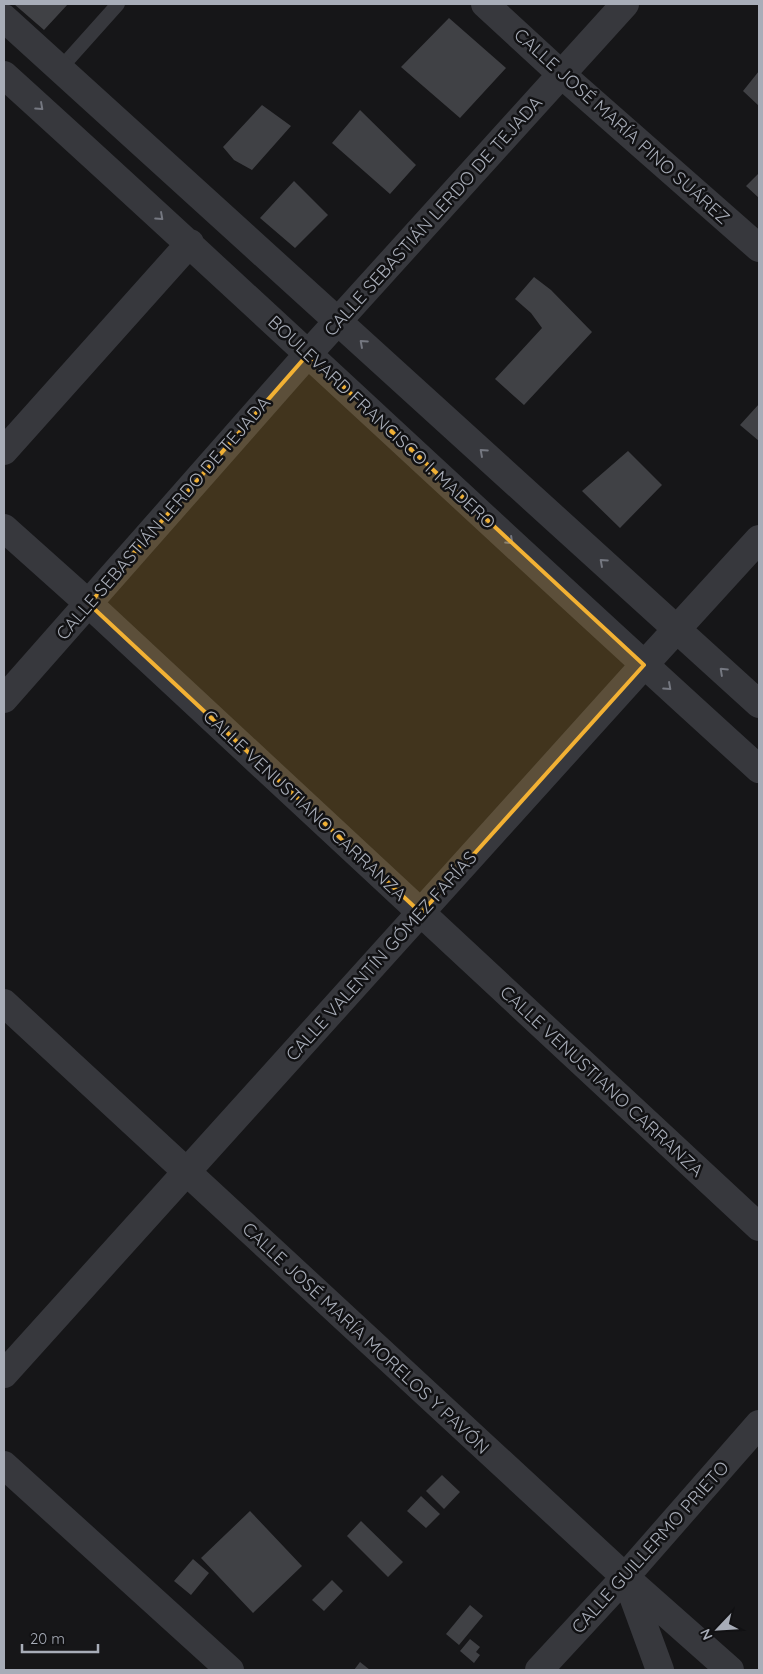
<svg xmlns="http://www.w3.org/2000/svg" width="763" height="1674" viewBox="0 0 763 1674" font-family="Quicksand,sans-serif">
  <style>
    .building { fill: #404145 }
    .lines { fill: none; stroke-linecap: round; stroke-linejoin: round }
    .lane { stroke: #37383d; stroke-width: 14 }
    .street { stroke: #37383d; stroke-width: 28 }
    .oneway { stroke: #757881 }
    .marked { fill: #f2b134; fill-opacity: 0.2; stroke: #f2b134; stroke-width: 4; stroke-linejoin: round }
    .labels { text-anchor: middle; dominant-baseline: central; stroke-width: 5; stroke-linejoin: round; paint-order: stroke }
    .street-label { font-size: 18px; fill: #a8adb8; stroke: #111113 }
  </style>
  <rect width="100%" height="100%" fill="#161618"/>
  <path class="building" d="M14,4H68L44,30Z
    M449,18L506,68L460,118L401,67Z
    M759,71V106L743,91Z
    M262,105L291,126L252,170L234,160L223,147Z
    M360,110L416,165L390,194L332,143Z
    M759,173V198L746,186Z
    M294,181L328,215L295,248L260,218Z
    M534,277L551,290L592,332L524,405L495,379L542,328L531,313L515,299Z
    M759,404V441L740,425Z
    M628,451L662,485L620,528L582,491Z
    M442,1475L460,1492L444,1509L426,1491Z
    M421,1496L440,1514L426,1528L407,1511Z
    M250,1511L302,1566L253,1613L201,1558Z
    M361,1521L403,1562L388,1577L347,1536Z
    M193,1559L209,1573L191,1595L174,1581Z
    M332,1580L343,1591L324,1611L312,1600Z
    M470,1605L483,1616L459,1645L446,1634Z
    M470,1639L480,1647L476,1652L480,1655L474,1663L460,1651Z
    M360,1662L370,1670H354Z"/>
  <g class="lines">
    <path class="lane" d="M59,70L118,4"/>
    <path class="street" d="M485,4L561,74L759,248
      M4,18L759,704
      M4,75C257,304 506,540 759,769
      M4,451L190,243
      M4,528L89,604L759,1227
      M4,699L308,354L625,4
      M4,1003L625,1577L730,1670
      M4,1374L644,665L759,539
      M4,1465L230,1670
      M627,1580L660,1670
      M539,1670L625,1577L759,1424"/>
  </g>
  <defs><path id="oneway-chevron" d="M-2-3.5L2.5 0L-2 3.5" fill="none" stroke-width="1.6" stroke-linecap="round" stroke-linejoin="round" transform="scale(1.25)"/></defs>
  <g class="oneway">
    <use href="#oneway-chevron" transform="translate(40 107) rotate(42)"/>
    <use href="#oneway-chevron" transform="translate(160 217) rotate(42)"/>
    <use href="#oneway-chevron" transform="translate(363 343) rotate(-138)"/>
    <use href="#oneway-chevron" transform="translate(483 452) rotate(-138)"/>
    <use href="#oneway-chevron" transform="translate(510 541) rotate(43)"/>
    <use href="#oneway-chevron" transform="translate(603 562) rotate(-138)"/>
    <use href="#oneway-chevron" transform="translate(723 671) rotate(-137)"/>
    <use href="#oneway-chevron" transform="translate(668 687) rotate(42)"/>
  </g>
  <path class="marked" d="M308,354L644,665L421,913L89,604Z"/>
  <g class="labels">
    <g class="street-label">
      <text transform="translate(622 126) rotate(42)">CALLE JOSÉ MARÍA PINO SUÁREZ</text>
      <text transform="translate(433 216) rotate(-48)">CALLE SEBASTIÁN LERDO DE TEJADA</text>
      <text transform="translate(382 422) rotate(43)">BOULEVARD FRANCISCO I. MADERO</text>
      <text transform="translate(163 518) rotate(-49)">CALLE SEBASTIÁN LERDO DE TEJADA</text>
      <text transform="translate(305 805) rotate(43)">CALLE VENUSTIANO CARRANZA</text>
      <text transform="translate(381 956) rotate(-48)">CALLE VALENTÍN GÓMEZ FARÍAS</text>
      <text transform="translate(602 1081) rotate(43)">CALLE VENUSTIANO CARRANZA</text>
      <text transform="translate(366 1338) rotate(43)">CALLE JOSÉ MARÍA MORELOS Y PAVÓN</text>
      <text transform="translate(650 1547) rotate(-48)">CALLE GUILLERMO PRIETO</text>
    </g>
  </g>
  <rect width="763" height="1674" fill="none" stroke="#a8adb8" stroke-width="10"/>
  <g transform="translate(718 1629) rotate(245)" stroke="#111113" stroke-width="4" paint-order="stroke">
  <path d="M0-4L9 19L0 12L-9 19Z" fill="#a8adb8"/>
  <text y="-8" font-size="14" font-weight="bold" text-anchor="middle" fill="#a8adb8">N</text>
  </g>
  <path d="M22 1644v8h76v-8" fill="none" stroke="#a8adb8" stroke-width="2.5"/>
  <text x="30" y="1644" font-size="15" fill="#a8adb8" stroke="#111113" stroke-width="4" paint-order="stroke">20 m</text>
</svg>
